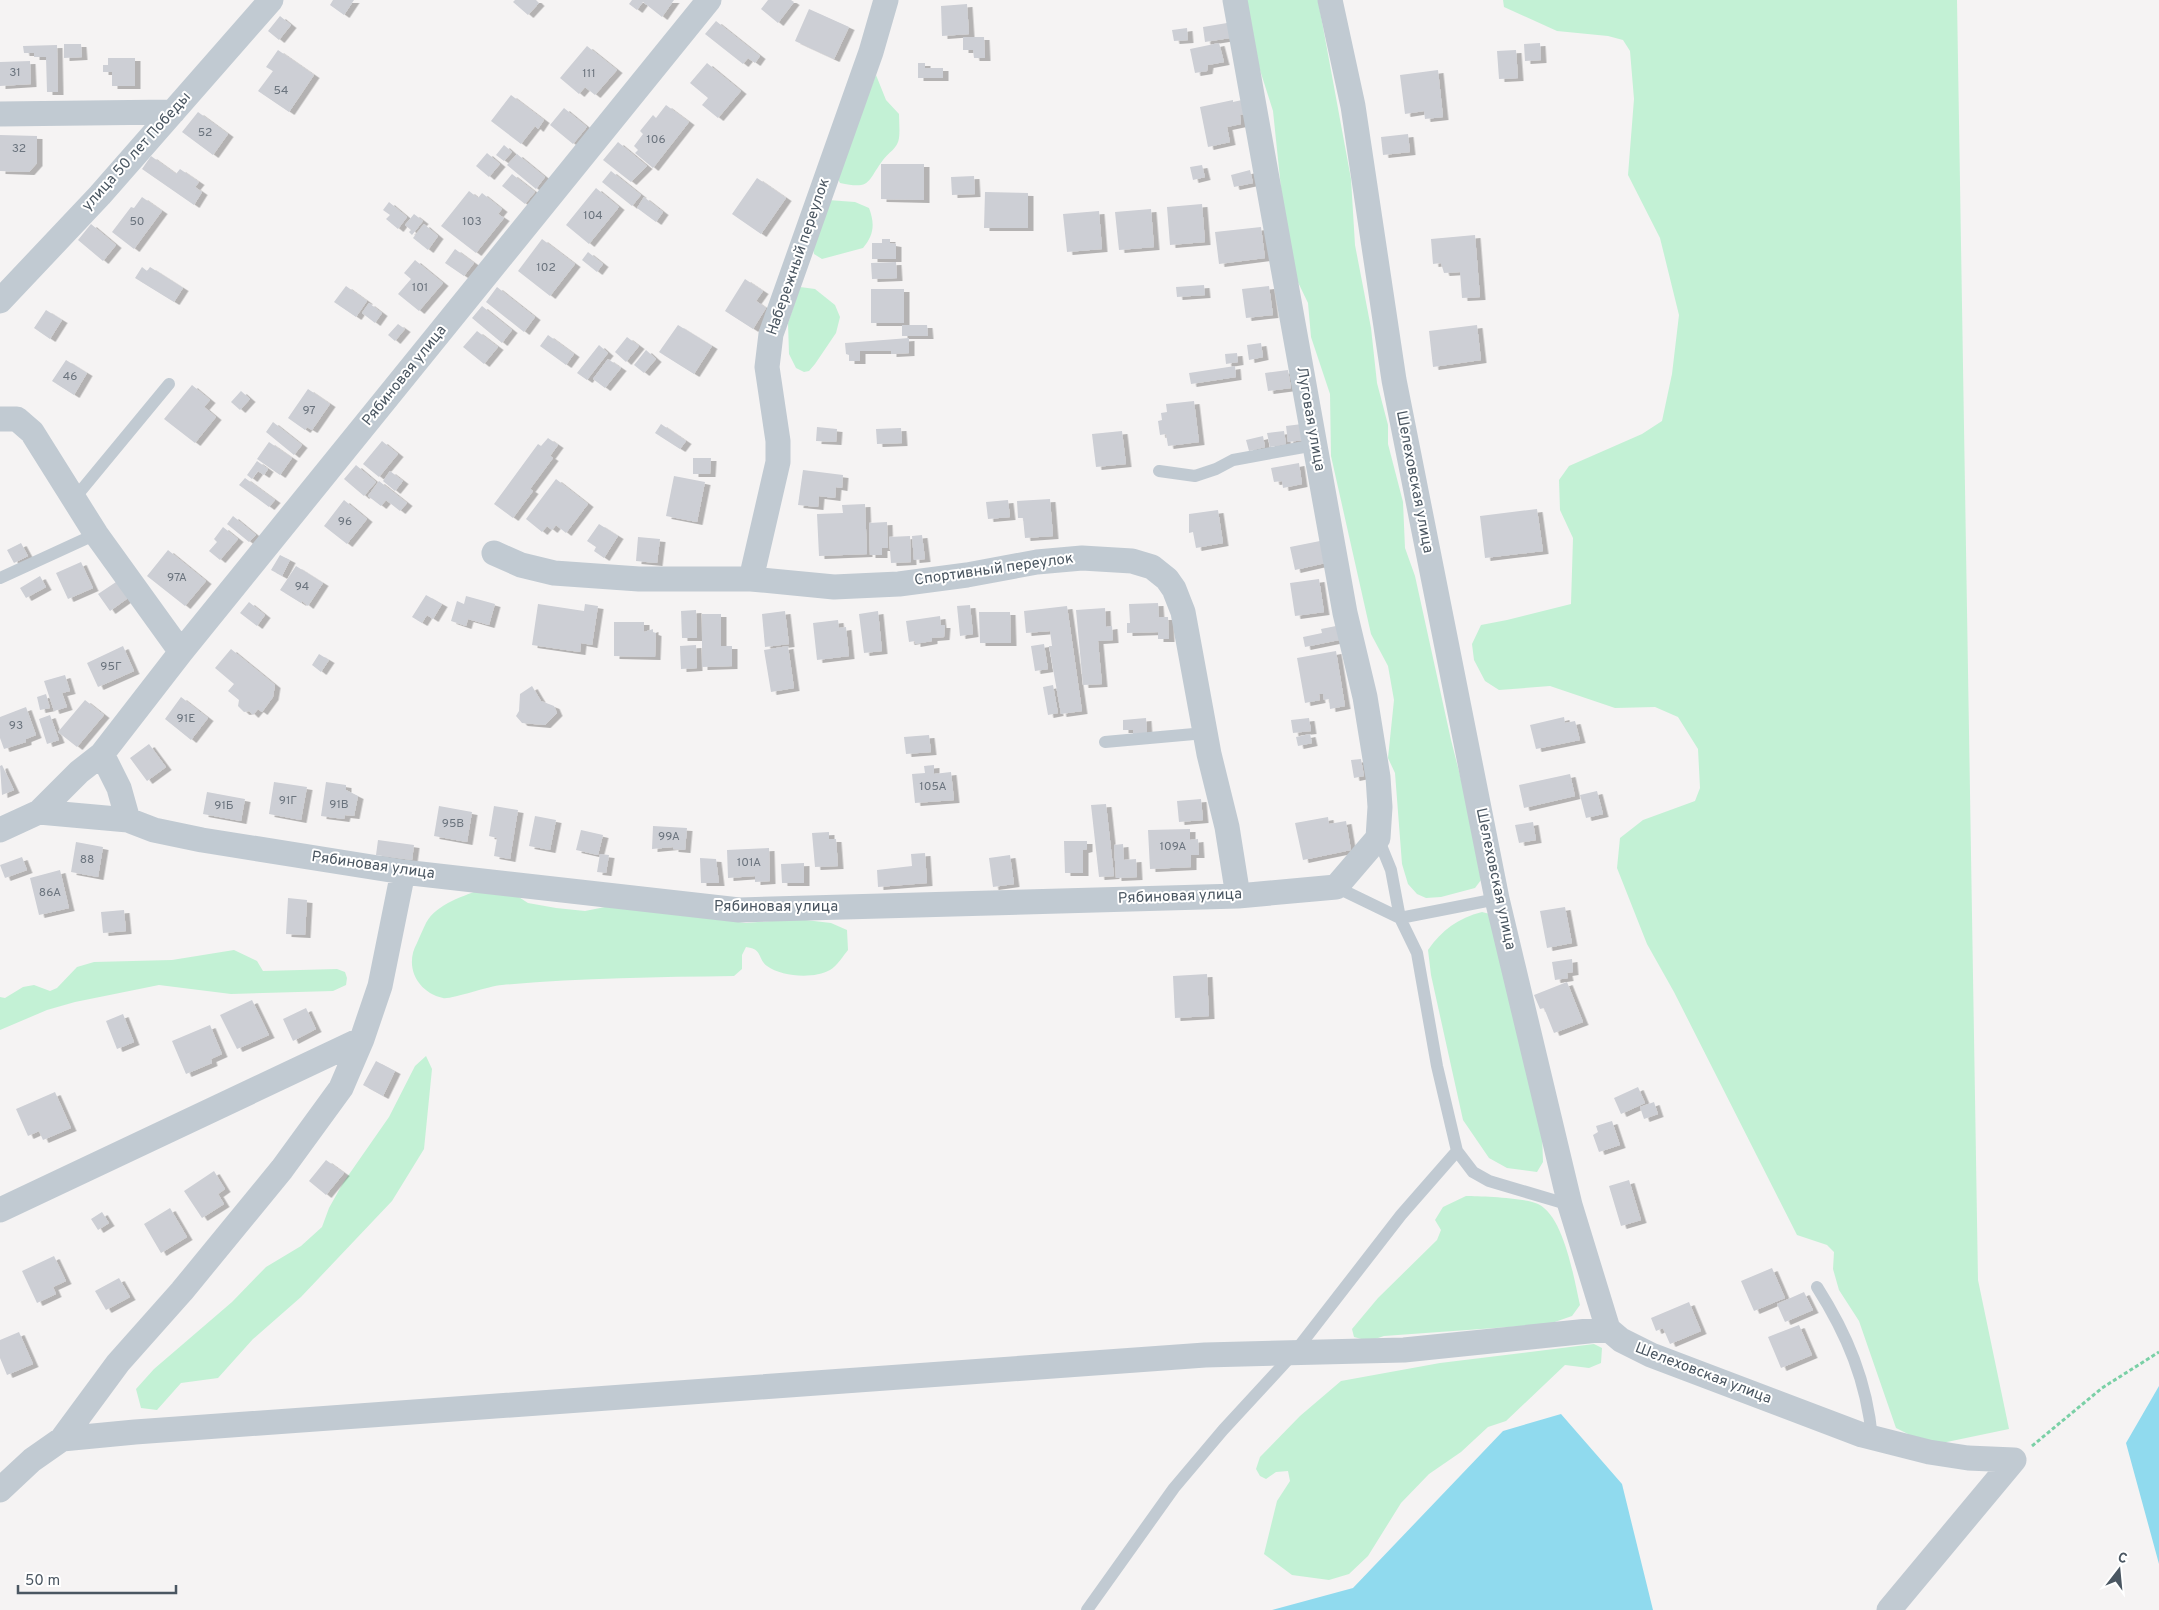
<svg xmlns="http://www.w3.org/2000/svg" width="2159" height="1610" viewBox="0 0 2159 1610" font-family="Overpass,sans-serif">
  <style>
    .green { fill: #c3f1d5 }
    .water { fill: #90daee }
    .building { fill: #cdcfd5; filter: url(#shadow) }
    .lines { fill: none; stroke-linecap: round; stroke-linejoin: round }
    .path { stroke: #7ad0a6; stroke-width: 3; stroke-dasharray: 4 2.5; stroke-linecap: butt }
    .service { stroke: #c1cad2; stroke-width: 12 }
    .minor { stroke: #c1cad2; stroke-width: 25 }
    .labels { text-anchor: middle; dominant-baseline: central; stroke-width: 4; stroke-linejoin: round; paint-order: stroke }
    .number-label { font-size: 12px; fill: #6b747e }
    .street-label { font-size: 15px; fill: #4a5661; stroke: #fff }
  </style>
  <defs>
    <filter id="shadow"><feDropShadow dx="5.5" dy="3" stdDeviation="0" flood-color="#0004"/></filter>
  </defs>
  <rect width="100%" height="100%" fill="#f5f3f3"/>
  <path class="green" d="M1247,0H1318L1351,179L1355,245L1371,328L1377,383L1388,425V444L1403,502L1405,548L1415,576L1451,740L1465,795L1481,880L1475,888L1441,897L1426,898L1417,894L1408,884L1402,864L1395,773L1388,758L1394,700L1388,666L1371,634L1331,456L1330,394L1311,337L1308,303L1295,276L1284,217L1273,111L1259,67Z
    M1503,0H1957L1978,1280L2009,1429L1942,1443L1912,1436L1896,1428L1859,1321L1839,1290L1833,1269L1834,1252L1827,1245L1797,1235L1674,992L1647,944L1617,868L1620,838L1643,820L1695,801L1700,788L1698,749L1678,717L1655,707L1615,708L1550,686L1499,690L1485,681L1474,660L1472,644L1481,625L1507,620L1571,604L1573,538L1560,510L1559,480L1569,466L1642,434L1662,421L1672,374L1679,315L1660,238L1628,175L1634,99L1630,51L1623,40L1608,36L1557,31L1504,7Z
    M876,75L886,100L899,114C899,122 900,131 899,138C898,148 888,153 883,160C867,181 872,190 840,183L835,173Z
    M828,200L855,202L869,208C875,224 874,235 863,248L822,259L814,254L812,244Z
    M800,287L815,289L835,305L840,317L836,333L815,364L809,371L804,372L796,368L789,354L788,323Z
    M484,888L511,892L528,903L556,908L585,911L615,905L746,923L797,919L831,923L847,930L848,950C843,956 837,966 830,970C814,979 782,977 767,966C757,958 763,949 746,947L742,955V969L734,976C656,977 578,978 502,985C488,986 450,1000 443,998C417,992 404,966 417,943C420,936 423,929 426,923C437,903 465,896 484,888Z
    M1482,912L1490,914L1542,1134L1543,1162L1537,1172L1507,1168L1489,1158L1463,1120L1431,975L1428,950C1442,930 1458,918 1482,912Z
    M234,950L257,961L263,971L337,969L345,972L347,978L346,985L333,991L231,994L159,985L75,1002L47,1010L0,1030V997L5,998L23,987L34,985L50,991L57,988L77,967L94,962L172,960Z
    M426,1056L432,1069L424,1149L392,1201L301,1297L253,1339L218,1378L181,1383L157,1410L141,1408L136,1389L154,1369L232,1302L266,1267L301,1246L322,1227L329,1208L343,1183L389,1117L415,1066Z
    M1466,1196C1481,1196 1526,1198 1538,1204C1564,1216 1574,1279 1580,1305L1572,1316L1549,1324L1384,1336L1369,1341L1354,1337L1352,1329L1378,1298L1437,1240L1441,1230L1435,1220L1443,1207Z
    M1594,1344L1602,1348L1601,1363L1589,1368L1565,1365L1506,1421L1488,1427L1461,1452L1429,1474L1401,1503L1368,1556L1349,1574L1329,1580L1292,1575L1264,1554L1277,1501L1290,1481L1288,1471L1276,1472L1266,1479L1260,1476L1256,1469L1260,1457L1300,1416L1341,1381L1440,1363Z"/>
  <path class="water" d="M2159,1386V1564L2126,1443Z
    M1561,1414L1622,1484L1653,1610H1272L1353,1588L1503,1431Z"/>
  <path class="building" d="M333,0H354L344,15L330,5Z
    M515,0H536L539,3L528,15L513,2Z
    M632,0H674L662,17L643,2L637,10L629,4Z
    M768,0H791L794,2L778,23L761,9Z
    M967,4L969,34L942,36L941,6Z
    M809,9L849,27L834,59L795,41Z
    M280,16L291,25L279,40L268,31Z
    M716,21L760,56L755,63L748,58L743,64L705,34Z
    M1227,23L1230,38L1205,42L1203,27Z
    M1187,28L1188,40L1174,41L1172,30Z
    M963,37H984L985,58H974L973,50H963Z
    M1219,43L1224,62L1208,65L1207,71L1195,73L1190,49Z
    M1540,43L1541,60L1525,61L1524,44Z
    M64,44H81L82,57L64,58Z
    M57,45L58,92H47L46,57H34V53H24L23,46Z
    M587,46L617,70L595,95L585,87L579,94L560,78Z
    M278,50L314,75L289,112L258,91L273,71L266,67Z
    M1516,50L1518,78L1499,79L1497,51Z
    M108,58H135V86H112V72H103V65H108Z
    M30,61L31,84L0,86V62Z
    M707,63L741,91L718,118L702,105L708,98L690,83Z
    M918,63H925V68H943V78H918Z
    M1438,70L1443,117L1425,119L1424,111L1405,114L1400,75Z
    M511,95L544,120L538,129L535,126L521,144L491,121Z
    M1233,100V102L1242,100L1244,114L1240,115L1241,124L1227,127L1230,142L1208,147L1200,107Z
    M666,105L689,122L653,168L635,153L638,150L634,146L643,134L640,131L653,115L656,118Z
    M564,108L587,127L573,144L550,125Z
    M198,112L228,134L213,155L182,132Z
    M1408,134L1410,152L1383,155L1381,137Z
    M0,135L37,136V163L29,172L0,171Z
    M618,142L647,166L631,182L603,160Z
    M504,145L512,152L504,161L496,155Z
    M487,153L500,164L489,177L476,166Z
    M517,154L545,177L536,189L507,165Z
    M151,156L176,174L180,169L199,182L195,187L202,192L194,205L142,169Z
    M881,164H924V200L881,199Z
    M1202,165L1205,177L1193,180L1190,167Z
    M1250,170L1253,183L1234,187L1231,175Z
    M611,171L641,195L632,206L602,182Z
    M512,174L535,192L525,204L502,186Z
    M974,176L975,194L952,195L951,177Z
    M757,178L786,198L761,234L732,214Z
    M596,188L619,207L589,244L566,225Z
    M469,191L478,198L482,193L502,209L498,214L504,218L476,253L441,226Z
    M985,192L1028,193V228H984Z
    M142,197L162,211L134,249L112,232L131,207L134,208Z
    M644,197L663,212L656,222L637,208Z
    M389,202L407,217L398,229L386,219L390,215L383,210Z
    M1202,204L1205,242L1170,245L1167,207Z
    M1151,209L1154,247L1119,250L1115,212Z
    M1099,211L1102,249L1067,252L1063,214Z
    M414,214L423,221L412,235L409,232L411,230L405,225Z
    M91,224L116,245L103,261L78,240Z
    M424,224L438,236L428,250L413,238Z
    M1261,227L1265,258L1219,264L1215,232Z
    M1475,235L1480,297L1462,298L1460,272L1444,273L1441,263L1433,264L1431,239Z
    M542,239L575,264L550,296L518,271Z
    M882,239H890V243L896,244V259H872V243H882Z
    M455,249L474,263L464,276L445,263Z
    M588,252L603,264L597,272L582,260Z
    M415,260L443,283L419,311L398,294L411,279L404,273Z
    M896,262L897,278L872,279L871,263Z
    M142,267L147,271L150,267L183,288L174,302L135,278Z
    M745,279L763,291L756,301L766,308L753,329L725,311Z
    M1204,285L1205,295L1177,297L1176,287Z
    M346,286L367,301L356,317L334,302Z
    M1269,286L1273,315L1246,318L1242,289Z
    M497,287L535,317L524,332L486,302Z
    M871,289H904V323H871Z
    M369,303L382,313L375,323L362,313Z
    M482,306L512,330L502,343L472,318Z
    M46,310L62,320L50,339L34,328Z
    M398,324L405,329L395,341L388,335Z
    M678,325L712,346L694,374L659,352Z
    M902,325H927L928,336H902Z
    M1477,325L1481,360L1433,367L1429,331Z
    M477,331L498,347L484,364L463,347Z
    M548,335L574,354L566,365L540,346Z
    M627,337L639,346L626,362L615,352Z
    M909,338V353L891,354V351H860V361H849V355L846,354L845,343Z
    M1261,343L1263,357L1249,360L1247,345Z
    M599,345L608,353L587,380L577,373Z
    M646,350L656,359L644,373L634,365Z
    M1237,353L1238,362L1226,364L1225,354Z
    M608,359L621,368L605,388L593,379Z
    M66,360L87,373L74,395L52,381Z
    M1235,366L1236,377L1191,384L1189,373Z
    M1288,370L1291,388L1268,391L1265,373Z
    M192,385L210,400L204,407L216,417L195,443L164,419Z
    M308,389L330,404L312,430L307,427L305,430L288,418Z
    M241,391L250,399L240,410L231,402Z
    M1194,401L1199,442L1168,446L1166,434L1160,435L1158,421L1162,420L1161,413L1167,412L1166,404Z
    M273,422L302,445L294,455L266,432Z
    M661,424L686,441L680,449L655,433Z
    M1302,424L1304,440L1288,442L1286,426Z
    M817,427L837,429L836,442L816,441Z
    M901,428L902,443L877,444L876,429Z
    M1122,431L1126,464L1096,467L1092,434Z
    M1284,431L1286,444L1270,447L1267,433Z
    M1263,436L1265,447L1249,451L1246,440Z
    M548,438L558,445L550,456L553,458L530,489L533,491L513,518L494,504L538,444L541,446Z
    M382,441L398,454L379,477L363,464Z
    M269,442L292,458L280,475L257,459Z
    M693,458H711L710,474H693Z
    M257,461L268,469L264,475L258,471L252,479L247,475Z
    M1299,463L1302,484L1283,488L1282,481L1274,482L1271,468Z
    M356,465L376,482L364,496L344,479Z
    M803,470L843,475L842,488L836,487L835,498L819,496L818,507L798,505Z
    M390,471L403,481L395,491L383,481Z
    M674,476L705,482L697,522L666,516Z
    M245,478L275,500L269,507L239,485Z
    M556,479L588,504L566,533L556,525L552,530L547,526L542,532L526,519Z
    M379,481L407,503L400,511L386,500L381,506L368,496Z
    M1050,499L1053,536L1025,538L1023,518H1018L1017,501Z
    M344,500L367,519L347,544L324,526Z
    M1008,500L1010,517L988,519L986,502Z
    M865,504L867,554L819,556L817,514L843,513L842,505Z
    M1537,509L1543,551L1485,558L1480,516Z
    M1218,510L1223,543L1196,548L1193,532L1189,533V514Z
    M233,516L256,535L249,542L227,524Z
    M887,522L888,548H882V555H870L869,523Z
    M599,524L618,536L604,558L594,551L596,547L587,541Z
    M223,527L238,539L220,560L209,551L217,542L214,539Z
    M922,535L925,559L914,560L912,536Z
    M910,536L911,562L891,563L889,537Z
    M638,537L660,539L657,563L636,561Z
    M1325,540L1330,562L1295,570L1290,547Z
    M21,543L28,556L14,563L7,550Z
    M168,550L206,581L185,606L147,576Z
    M280,555L290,560L282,576L271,570Z
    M81,562L93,588L68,599L56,573Z
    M296,566L323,583L308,606L302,601L301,603L280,590Z
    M40,576L46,587L26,598L20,588Z
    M1319,579L1324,612L1295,616L1290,583Z
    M116,582L128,598L110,611L98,594Z
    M426,595L442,604L433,619L427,615L422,623L412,617Z
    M466,596L495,604L489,625L468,619L466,626L451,621L457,601L464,604Z
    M249,602L265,615L257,626L240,613Z
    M1158,603L1159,617H1168L1169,639H1158V632L1127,633V623H1130L1129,604Z
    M538,604L584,611L585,604L598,606L592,645L581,643L580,652L532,645Z
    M970,605L973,634L960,636L957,606Z
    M1067,606L1082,711L1061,714L1049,646H1052L1050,631L1026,633L1024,611Z
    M1105,608L1106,627L1112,626L1113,640L1098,641L1102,684L1083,685L1076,610Z
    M696,610L697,638H682L681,611Z
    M785,611L789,644L765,647L762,614Z
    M878,611L882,651L864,653L859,614Z
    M979,612H1010L1011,643H980Z
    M702,614H721V646H732V666L702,667Z
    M940,616L941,625H945L944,637L932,638V641L915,644V641L909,642L906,621Z
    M838,620L839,628L846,627L849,656L817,660L813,623Z
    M614,622H644V632L653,629V632L656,633L655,657L614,656Z
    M1341,625L1344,639L1305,647L1303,637L1322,633L1321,629Z
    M1044,644L1048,669L1035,671L1031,646Z
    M696,645L697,668L681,669L680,646Z
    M123,646L134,671L98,687L87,663Z
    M788,646L794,688L771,692L764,650Z
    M231,649L275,685L273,697L262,712L258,709L253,715L249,711L244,712L238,706L239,700L228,691L234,684L215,668Z
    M1336,651L1345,706L1330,709L1329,699L1324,700L1323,694H1319L1320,700L1305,703L1297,658Z
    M319,654L329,660L321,672L312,665Z
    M65,675L70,691L62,693L67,707L54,711L44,681Z
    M1053,685L1058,713L1048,715L1043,687Z
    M532,686L541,701L554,706L557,713L545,725L522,723L516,716L519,711L520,694Z
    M46,694L50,708L40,710L37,697Z
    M181,697L208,718L191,740L165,719Z
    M85,700L104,715L77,747L58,732Z
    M26,707L36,735L26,739V742L4,749L0,738V717Z
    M50,715L59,740L47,744L39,719Z
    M1564,717L1565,723L1575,721L1580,740L1536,749L1530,725Z
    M1146,718L1147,733L1133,734V730H1123V720Z
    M1309,718L1311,731L1293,733L1291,720Z
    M1310,734L1312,743L1298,746L1296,737Z
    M929,735L931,752L906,754L904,737Z
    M149,744L166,767L147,781L130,758Z
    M1361,759L1364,776L1354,778L1351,760Z
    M2,765L14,790L2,795L0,766Z
    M934,765V774L951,772L954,800L915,803L912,774L925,773L924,766Z
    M1570,774L1575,796L1524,808L1519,785Z
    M274,782L307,787L301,820L269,814Z
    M326,782L346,785V790L358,796L354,816L345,815L344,819L321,816Z
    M1597,791L1603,814L1586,818L1580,795Z
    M207,792L245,799L241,821L203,814Z
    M1201,799L1203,820L1179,822L1177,801Z
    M1106,804L1114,876L1099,877L1091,805Z
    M439,806L472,812L467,842L434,836Z
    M494,806L518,810L510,859L494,856L497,838L489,836Z
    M535,816L556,820L550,850L529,846Z
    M1328,817L1329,824L1346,821L1351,850L1303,860L1295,823Z
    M1533,822L1536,840L1519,843L1515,825Z
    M653,826L687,828L685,850L673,849V847L652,849Z
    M1190,829V840L1198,839L1199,855H1191V867L1150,869L1148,830Z
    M581,830L603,835L598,855L576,850Z
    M829,832V839H836L838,866L815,867L812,833Z
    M378,840L414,845L412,860L376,855Z
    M1064,841H1087V849L1083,850V873H1065Z
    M76,842L103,847L98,877L71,872Z
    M1123,844L1124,860L1136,859L1137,877L1116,878L1114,845Z
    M769,848L770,881L755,882V876L728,878L727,850Z
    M925,853L927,883L878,887L877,870L912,866L911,854Z
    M600,854L609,855L606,873L597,872Z
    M1010,855L1014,884L993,887L989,858Z
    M22,857L27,870L5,878L0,865Z
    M700,858L716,859L719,883H701Z
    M804,863V883H782L781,864Z
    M60,870L69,908L39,915L30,878Z
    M288,898L307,900L305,935L286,934Z
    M1565,907L1572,943L1547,948L1540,911Z
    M124,910L126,931L103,933L101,912Z
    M1572,959L1573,972L1567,973L1568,978L1555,980L1552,962Z
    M1207,974L1209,1016L1175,1018L1173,976Z
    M1567,982L1583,1022L1554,1033L1544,1008L1540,1009L1534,995Z
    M252,1000L269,1035L237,1049L220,1015Z
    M306,1008L316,1029L293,1041L283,1019Z
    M123,1014L134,1042L117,1049L106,1021Z
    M210,1025L222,1054L211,1059L212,1063L186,1074L172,1041Z
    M376,1061L395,1071L383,1096L363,1085Z
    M1638,1087L1645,1103L1621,1114L1614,1098Z
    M55,1092L71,1128L43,1140L39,1131L28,1136L16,1109Z
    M1654,1102L1658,1114L1644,1119L1640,1107Z
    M1612,1121L1620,1145L1599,1152L1593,1135L1598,1132L1596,1126Z
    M326,1160L344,1173L326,1195L309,1181Z
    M214,1171L225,1189L218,1194L224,1204L202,1218L184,1191Z
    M1629,1180L1641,1220L1621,1226L1609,1186Z
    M170,1208L187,1237L161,1253L144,1224Z
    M102,1212L109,1223L98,1230L91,1219Z
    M54,1256L66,1281L53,1287L56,1294L37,1303L22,1271Z
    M1772,1268L1785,1298L1754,1311L1741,1281Z
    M119,1278L130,1297L106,1310L95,1291Z
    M1804,1292L1813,1310L1785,1322L1777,1304Z
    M1689,1302L1701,1331L1670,1344L1663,1328L1656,1331L1651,1318Z
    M1799,1325L1812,1355L1781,1368L1768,1337Z
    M19,1332L33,1364L7,1375L0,1358V1340Z"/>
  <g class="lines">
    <path class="path" d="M2032,1446L2102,1388L2159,1352"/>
    <path class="service" d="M1159,471L1195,476L1216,469L1233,460L1315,445
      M74,499L169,384
      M0,578L96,534
      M1105,742L1205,733
      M1378,838L1391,870L1400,918L1417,953L1437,1066L1457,1151L1473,1172L1489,1181L1570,1205
      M1336,887L1400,918L1497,899
      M1817,1287C1847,1334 1867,1382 1872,1438
      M1087,1610L1174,1488L1223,1430L1294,1353L1401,1215L1457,1151"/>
    <path class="minor" d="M1330,0L1353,106L1394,380L1497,899L1570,1205L1608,1329L1621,1340L1651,1355L1862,1435L1929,1452L1968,1458L2014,1460
      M0,114L173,112
      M0,301L100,195L271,0
      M0,419H17L32,432L96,534L181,652
      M494,553L521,565L554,573L639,579H751L834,587L899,584L967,575L1037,562L1082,558L1132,561L1152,567L1167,579L1174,589L1183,612L1209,754L1227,827L1238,896
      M751,579L778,462V441L767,367L771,334L871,52L886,0
      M102,754L119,788L128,820L39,812L79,772L102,754L181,652L709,0
      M128,820L154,830L202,840L403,872L739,910L1238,896L1336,887L1378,838L1380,807L1378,777L1365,697L1345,613L1235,0
      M0,830L39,812
      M0,1210L362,1039
      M62,1439L118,1363L182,1291L282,1169L341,1088L362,1039L380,986L403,872
      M0,1490L32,1460L62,1439L135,1432L1205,1355L1404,1350L1608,1329
      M1889,1610L2014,1460"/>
  </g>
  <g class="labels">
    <g class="number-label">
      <text x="15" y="73">31</text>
      <text x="589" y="74">111</text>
      <text x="281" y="91">54</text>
      <text x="205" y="133">52</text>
      <text x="656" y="140">106</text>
      <text x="19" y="149">32</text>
      <text x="593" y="216">104</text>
      <text x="137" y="222">50</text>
      <text x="472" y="222">103</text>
      <text x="546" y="268">102</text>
      <text x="420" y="288">101</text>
      <text x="70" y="377">46</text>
      <text x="309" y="411">97</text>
      <text x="345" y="522">96</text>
      <text x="177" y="578">97А</text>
      <text x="302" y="587">94</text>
      <text x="111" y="667">95Г</text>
      <text x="186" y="719">91Е</text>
      <text x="16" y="726">93</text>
      <text x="933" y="787">105А</text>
      <text x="288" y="801">91Г</text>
      <text x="339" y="805">91В</text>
      <text x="224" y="806">91Б</text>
      <text x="453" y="824">95В</text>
      <text x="669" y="837">99А</text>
      <text x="1173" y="847">109А</text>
      <text x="87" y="860">88</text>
      <text x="749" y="863">101А</text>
      <text x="50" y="893">86А</text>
    </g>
    <g class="street-label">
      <text transform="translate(137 152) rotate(-48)">улица 50 лет Победы</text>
      <text transform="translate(799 257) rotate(-71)">Набережный переулок</text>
      <text transform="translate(405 376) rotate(-51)">Рябиновая улица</text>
      <text transform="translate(1310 419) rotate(80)">Луговая улица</text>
      <text transform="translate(1414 482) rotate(79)">Шелеховская улица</text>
      <text transform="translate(994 570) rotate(-8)">Спортивный переулок</text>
      <text transform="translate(373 866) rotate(8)">Рябиновая улица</text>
      <text transform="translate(1495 879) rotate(78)">Шелеховская улица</text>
      <text transform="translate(1180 897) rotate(-2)">Рябиновая улица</text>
      <text x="776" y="907">Рябиновая улица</text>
      <text transform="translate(1703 1374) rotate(21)">Шелеховская улица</text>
    </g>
  </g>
  <g transform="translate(2119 1570) rotate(16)" stroke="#ffffff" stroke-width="4" paint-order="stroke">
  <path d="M0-4L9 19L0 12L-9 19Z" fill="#4a5661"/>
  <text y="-8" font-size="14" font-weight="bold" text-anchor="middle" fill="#4a5661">С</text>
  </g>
  <path d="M18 1585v8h158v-8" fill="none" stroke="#4a5661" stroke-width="2.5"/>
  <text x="25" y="1585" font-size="15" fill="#4a5661" stroke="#ffffff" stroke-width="4" paint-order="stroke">50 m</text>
</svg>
